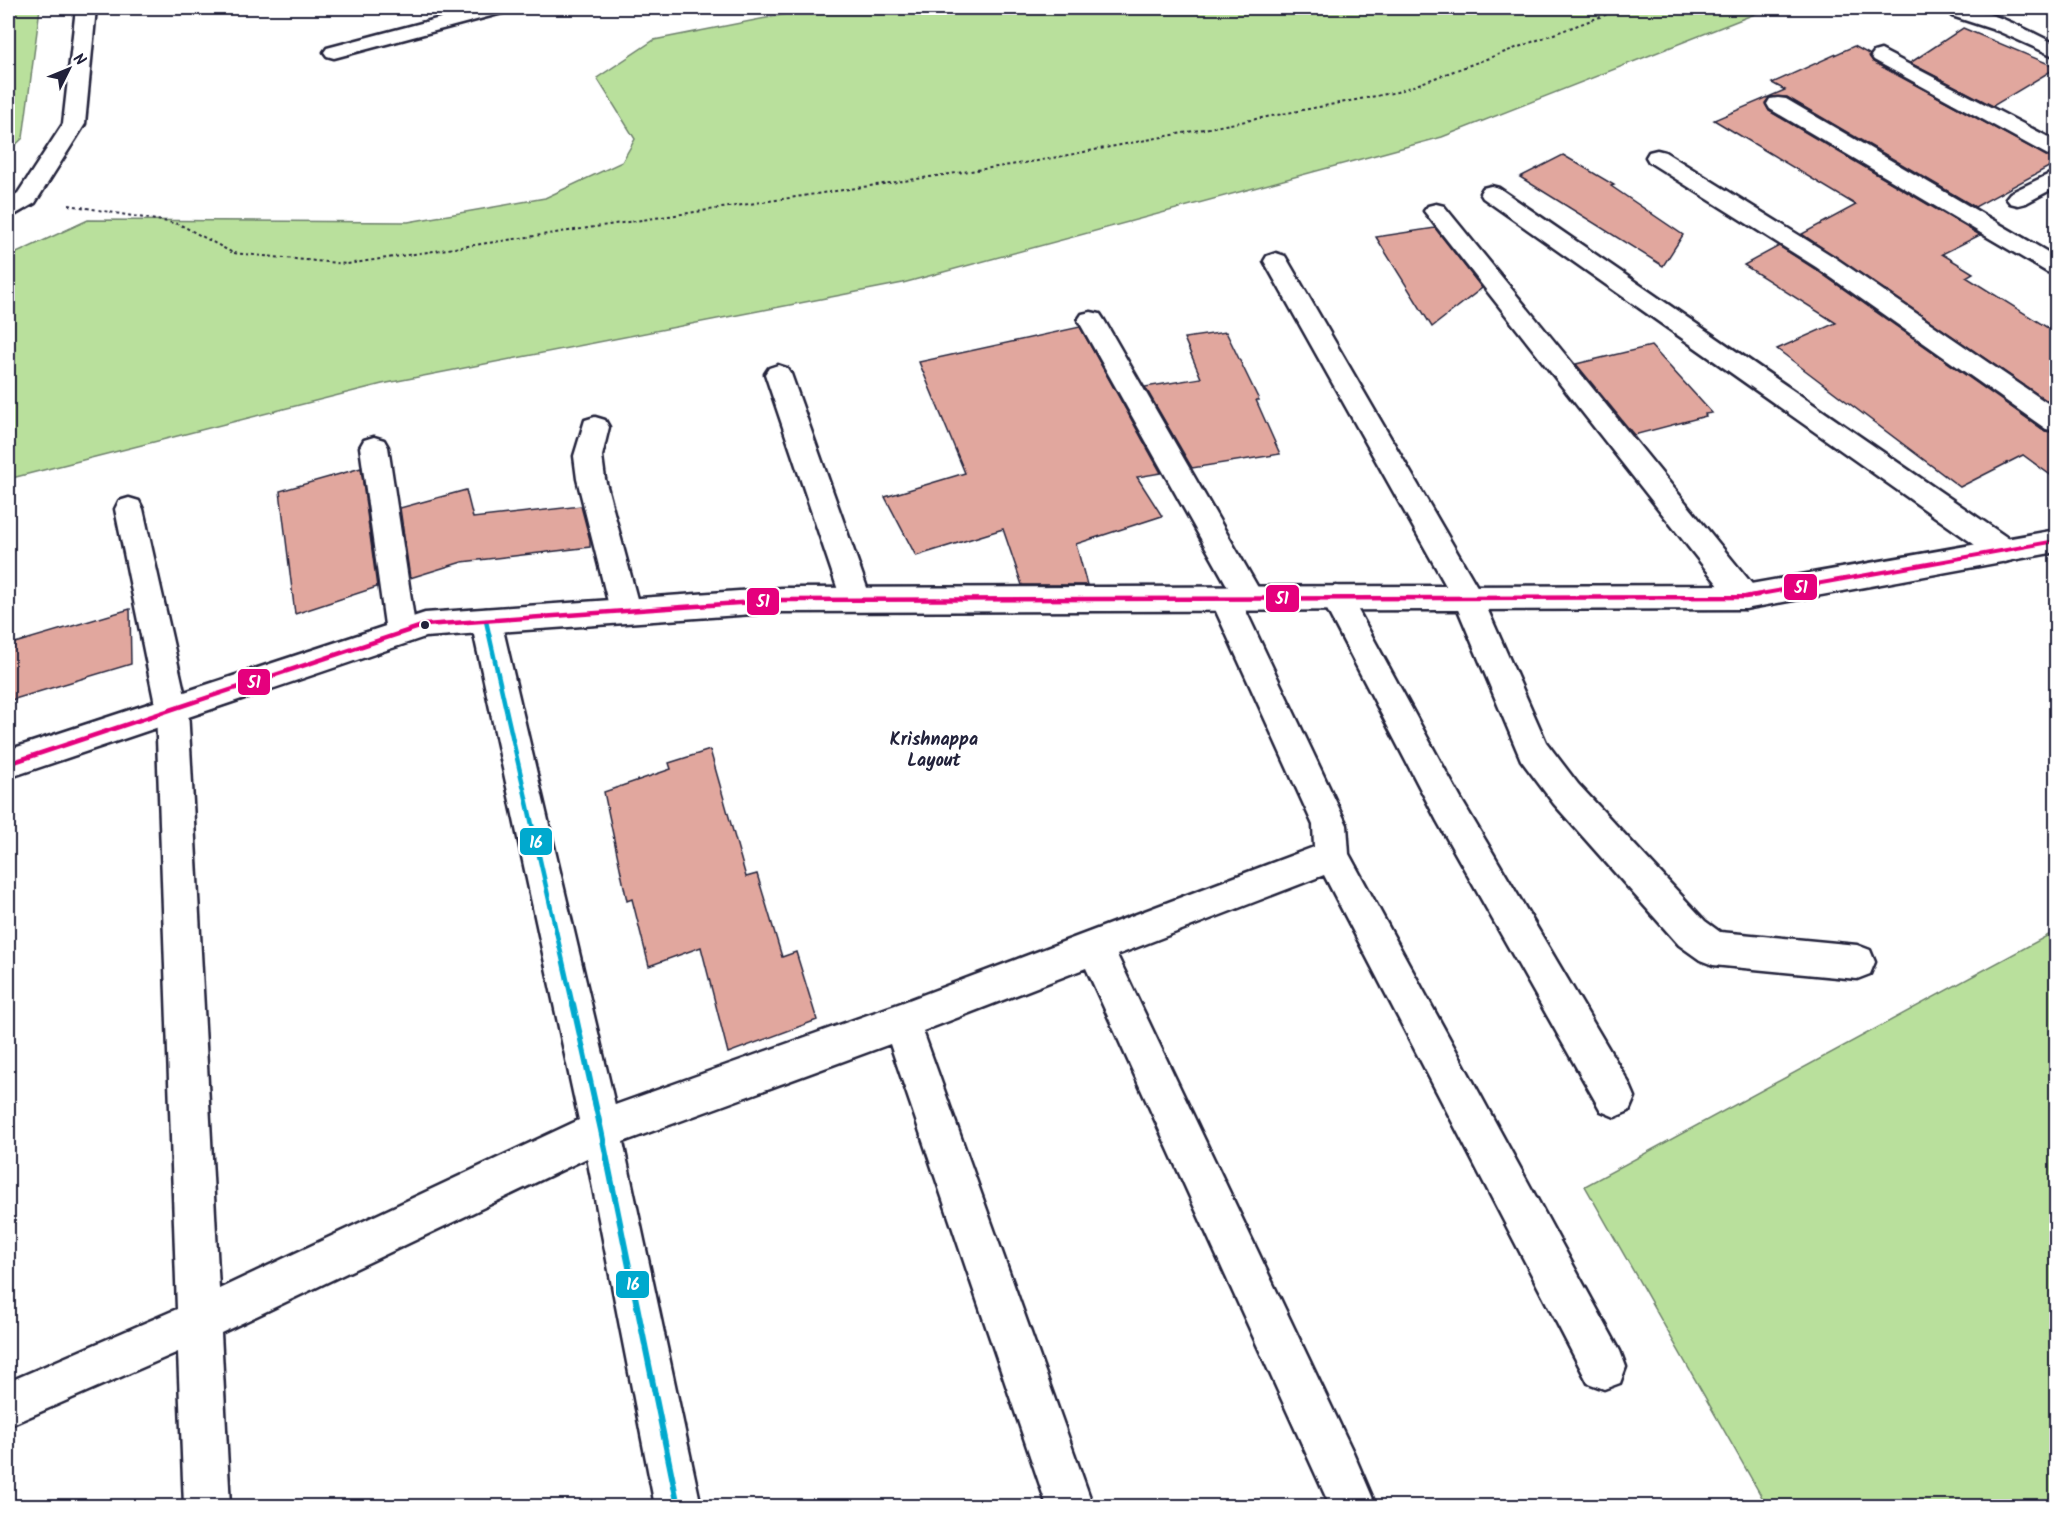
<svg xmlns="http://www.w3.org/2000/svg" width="2064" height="1514" viewBox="0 0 2064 1514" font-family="Kalam,sans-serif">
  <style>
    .green { fill: #b9e09c; stroke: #6e816c; stroke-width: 1.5 }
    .building { fill: #e1a79e; stroke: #22223b; stroke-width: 1.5 }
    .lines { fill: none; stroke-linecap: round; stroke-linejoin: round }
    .minor-casing { stroke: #22223b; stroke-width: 5 }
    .tertiary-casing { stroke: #22223b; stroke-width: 5 }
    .path { stroke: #22223b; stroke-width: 2; stroke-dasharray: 3 3; stroke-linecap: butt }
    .minor { fill: #fff; fill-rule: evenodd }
    .tertiary { fill: #fff; fill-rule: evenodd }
    .bus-1-far1-casing { stroke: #fff; stroke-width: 9 }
    .bus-1-casing { stroke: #fff; stroke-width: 10 }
    .bus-2-far1-casing { stroke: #fff; stroke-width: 8 }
    .bus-2-casing { stroke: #fff; stroke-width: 9 }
    .bus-1-far1 { stroke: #00a9ce; stroke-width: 4.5 }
    .bus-1 { stroke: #00a9ce; stroke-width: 6 }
    .bus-2-far1 { stroke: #e5007d; stroke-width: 4 }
    .bus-2 { stroke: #e5007d; stroke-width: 4.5 }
    .bus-dot { fill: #22223b; stroke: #fff; stroke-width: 2 }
    .labels { text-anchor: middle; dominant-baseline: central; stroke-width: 5; stroke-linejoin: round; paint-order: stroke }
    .neighbourhood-label { font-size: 18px; font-weight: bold; fill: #22223b; stroke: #fff }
    .line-badge { stroke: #fff; stroke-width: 2 }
    .badge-label { font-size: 16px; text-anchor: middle; font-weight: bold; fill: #fff }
  </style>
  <rect width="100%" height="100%" fill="#fff"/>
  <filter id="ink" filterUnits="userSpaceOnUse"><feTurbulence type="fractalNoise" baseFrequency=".0167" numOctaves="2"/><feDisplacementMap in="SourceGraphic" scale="12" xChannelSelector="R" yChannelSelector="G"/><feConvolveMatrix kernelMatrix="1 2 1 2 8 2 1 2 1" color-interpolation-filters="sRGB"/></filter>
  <g filter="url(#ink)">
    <path class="green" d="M8,8H40L23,138L8,152Z
      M817,8H1770L1442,137L903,283L382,384L8,479V257L88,220L408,222L545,198L622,162L635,139L597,78L654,40Z
      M2056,931V1506H1767L1585,1186Z"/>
    <path class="building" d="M1963,28L2056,67V68L1993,106L1910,63Z
      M1854,46L1869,54L1873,62L2056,161V163L1975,207L1787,97H1770L1765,103L1769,111L1980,235L1942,254L1973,273L1966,277L2056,333V407L1802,234L1856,205L1714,120L1785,90L1772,83Z
      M1563,155L1614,185L1611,186L1683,235L1663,266L1520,177Z
      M1435,228L1482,288L1432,327L1376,237Z
      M1779,246L1815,269L2045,431L2056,433V479L2023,455L1960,487L1777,349L1836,323L1744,265Z
      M1080,327L1161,473L1137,477L1162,516L1076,544L1087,585H1022L1003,529L916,556L885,497L965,473L919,362Z
      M1226,332L1259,400H1256L1280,454L1192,468L1145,387L1201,378L1184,338Z
      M1651,346L1712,413L1705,414L1706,416L1634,435L1576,364Z
      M361,468L377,587L295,614L280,491Z
      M466,490L473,518L581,506L590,540V547L462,562L410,578L400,508Z
      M130,609L131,664L8,701V645Z
      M710,750L746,877L757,874L782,957L796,952L817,1020L728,1053L701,947L649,966L632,899L627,901L604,792L671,769L669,763Z"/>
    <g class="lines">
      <defs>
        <path id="minor" d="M478,8H509L506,12L334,58L327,56L324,52L327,48Z
          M1952,8C1985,6 2027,30 2056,44V57L1998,31L1952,16L1949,12Z
          M1881,50L2056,141V157L2048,155L1874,60L1871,56L1874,52Z
          M1778,98L1786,99L2056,257V275L2047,272L1770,109L1767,104L1770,99Z
          M1657,150L1665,152L1834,257L2056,409V431L2046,429L1816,267L1649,162L1646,157L1649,152Z
          M2056,171V187L2026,203L2018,205L2010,203L2006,198L2010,193Z
          M1491,186L1499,188L2015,543L2020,551L2015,559L2005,562L1995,559L1483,198L1480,193L1483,188Z
          M1436,204L1444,206L1756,589L1760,597L1756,605L1745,609L1734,605L1428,216L1424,211L1428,206Z
          M1276,253L1285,256L1288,261L1479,590L1546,742L1578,784L1705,921L1720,932L1857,945L1870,950L1875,962L1870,974L1857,979L1713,965L1700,960L1679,945L1554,804L1521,760L1454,600L1264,261L1267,256Z
          M1091,312L1100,314L1104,320L1264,598L1260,606L1249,610L1245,609L1347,825L1349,854L1620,1351L1626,1367L1620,1383L1604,1389L1588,1383L1324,875L1117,955L1353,1452L1376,1506H1330L1086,968L923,1031L1093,1506H1047L890,1044L623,1142L701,1506H655L587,1158L221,1333L230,1506H184L178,1352L8,1426V1382L177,1309L156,709L115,509L119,501L129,498L139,501L143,509L188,709L219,1289L579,1120L471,621L475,612L486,609L497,612L501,621L615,1105L901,1003L1314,847L1313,825L1210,598L1214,590L1228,587L1078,320L1082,314Z
          M778,365L787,368L791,374L871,599L867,607L856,611L845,607L841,599L765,374L769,368Z
          M595,417L605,420L609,427L602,456L605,479L640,610L636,618L625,622L614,618L610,610L577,479L574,456L585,420Z
          M374,437L384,440L388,447L416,632L412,641L401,644L390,641L386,632L360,447L364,440Z
          M1336,586L1347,590L1461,799L1629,1083L1635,1097L1629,1111L1615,1117L1601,1111L1437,821L1321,598L1325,590Z"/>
        <path id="tertiary" d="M76,8H96L85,124L35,203L16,214L8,216V200L18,193L63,124Z
          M2056,530V552L1745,609L782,612L425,637L8,778V750L425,613L782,588L1745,585Z"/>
      </defs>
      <use href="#minor" class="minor-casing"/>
      <use href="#tertiary" class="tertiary-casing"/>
      <path class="path" d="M69,205L179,224L233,253L347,264L1037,161L1397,92L1624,8"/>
      <use href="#minor" class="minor"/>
      <use href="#tertiary" class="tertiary"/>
      <defs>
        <path id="bus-1-far1" d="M486,621L573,1006"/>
        <path id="bus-1" d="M573,1004L601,1130L678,1506"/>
        <path id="bus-2-far1" d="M1749,596L2056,541"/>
        <path id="bus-2" d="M8,764L425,625L782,600L1745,597L1758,595"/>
      </defs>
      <use href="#bus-1-far1" class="bus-1-far1-casing"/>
      <use href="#bus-1" class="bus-1-casing"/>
      <use href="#bus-2-far1" class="bus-2-far1-casing"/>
      <use href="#bus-2" class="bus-2-casing"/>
      <use href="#bus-1-far1" class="bus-1-far1"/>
      <use href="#bus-1" class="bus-1"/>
      <use href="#bus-2-far1" class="bus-2-far1"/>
      <use href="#bus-2" class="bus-2"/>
    </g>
  </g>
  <circle class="bus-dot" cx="425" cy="625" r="5"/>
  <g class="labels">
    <g class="neighbourhood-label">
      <text x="934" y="740">Krishnappa<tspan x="934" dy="21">Layout</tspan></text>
    </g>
  </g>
  <g class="line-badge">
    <rect x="1783" y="573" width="35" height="28" rx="6" fill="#e5007d"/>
    <rect x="1265" y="584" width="35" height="29" rx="6" fill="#e5007d"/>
    <rect x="746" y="587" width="34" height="29" rx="6" fill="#e5007d"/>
    <rect x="237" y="668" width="34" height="28" rx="6" fill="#e5007d"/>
    <rect x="519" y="827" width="34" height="29" rx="6" fill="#00a9ce"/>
    <rect x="615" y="1270" width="35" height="29" rx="6" fill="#00a9ce"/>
  </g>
  <g class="badge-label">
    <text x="1801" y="593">51</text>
    <text x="1282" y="604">51</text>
    <text x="763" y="607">51</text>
    <text x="254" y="688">51</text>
    <text x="536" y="848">16</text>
    <text x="633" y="1290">16</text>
  </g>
  <rect width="2064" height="1514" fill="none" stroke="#fff" stroke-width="30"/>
  <rect x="15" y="15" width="2034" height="1484" fill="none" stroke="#22223b" stroke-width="2" filter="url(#ink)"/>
  <g transform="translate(69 69) rotate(47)" stroke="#ffffff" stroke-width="4.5" paint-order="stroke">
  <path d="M0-4.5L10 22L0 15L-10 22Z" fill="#22223b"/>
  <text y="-9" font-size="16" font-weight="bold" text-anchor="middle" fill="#22223b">N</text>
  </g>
</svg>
